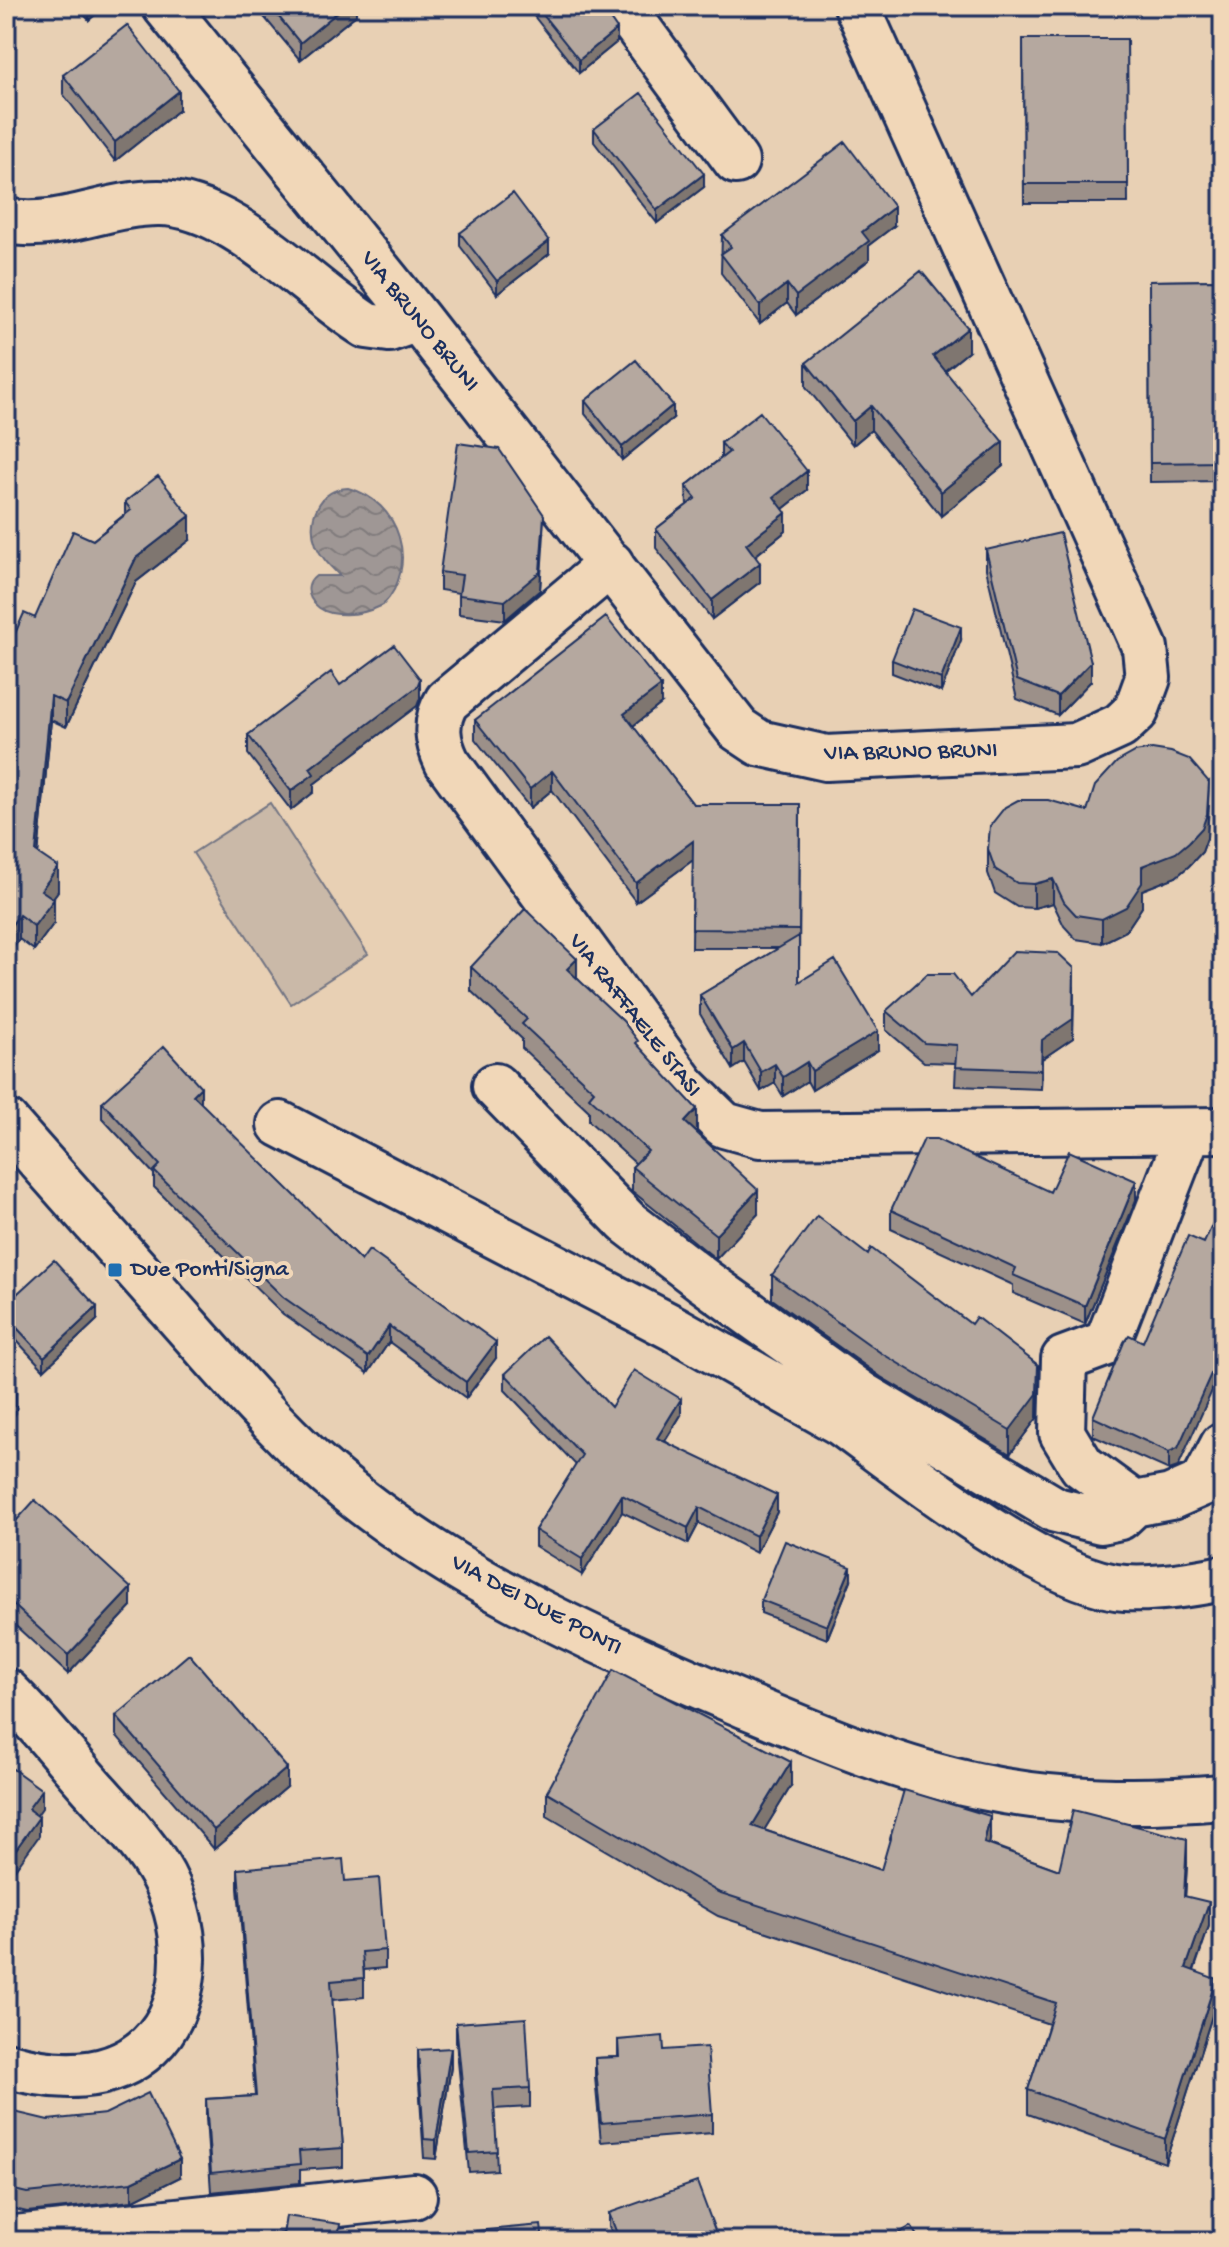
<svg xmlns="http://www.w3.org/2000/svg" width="1229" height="2247" viewBox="0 0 1229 2247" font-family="'Gochi Hand',sans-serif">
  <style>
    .green { fill: #cab9a8; stroke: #727483; stroke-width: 2 }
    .water { fill: url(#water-waves); stroke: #6a6d7f; stroke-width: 2 }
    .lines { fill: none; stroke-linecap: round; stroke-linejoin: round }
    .minor-casing { stroke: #1b2f5e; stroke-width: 50 }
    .minor { stroke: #f1d7b8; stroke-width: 44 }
    .wall { fill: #9c9089; stroke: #1b2f5e; stroke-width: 2 }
    .shaded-wall { fill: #7f766f; stroke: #1b2f5e; stroke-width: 2 }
    .building { fill: #b5a89f; stroke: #1b2f5e; stroke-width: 2 }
    .poi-dot { fill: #1f6fb2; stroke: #f1d7b8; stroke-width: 3 }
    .labels { text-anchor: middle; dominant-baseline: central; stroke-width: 8; stroke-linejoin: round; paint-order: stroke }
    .street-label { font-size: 24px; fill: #1b2f5e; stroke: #f1d7b8 }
    .poi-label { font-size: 24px; fill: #1b2f5e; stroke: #f1d7b8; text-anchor: start }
  </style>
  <defs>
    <pattern id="water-waves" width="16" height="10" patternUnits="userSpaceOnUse" patternTransform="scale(2)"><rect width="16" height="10" fill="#9f9795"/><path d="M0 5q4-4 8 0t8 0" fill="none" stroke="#817c7d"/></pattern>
  </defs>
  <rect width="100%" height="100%" fill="#e8d0b4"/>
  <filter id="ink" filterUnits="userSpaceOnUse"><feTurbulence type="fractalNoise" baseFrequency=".0125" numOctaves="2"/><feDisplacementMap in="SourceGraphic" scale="16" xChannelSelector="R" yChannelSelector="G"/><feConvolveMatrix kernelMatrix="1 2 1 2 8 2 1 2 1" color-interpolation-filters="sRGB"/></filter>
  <g filter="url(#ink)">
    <path class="green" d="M270,803L368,954L291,1004L193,853Z"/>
    <path class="water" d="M348,488C400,501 420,566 383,605C367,613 349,616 331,613C314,610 299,589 316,576H340C331,567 321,558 316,545C306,520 319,489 348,488Z"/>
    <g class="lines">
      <defs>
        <path id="minor" d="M165,6L418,319L738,729L759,743L826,758L1076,746L1120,726L1136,711L1148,678L1145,648L857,6
          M622,6L736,161
          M6,221C59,231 106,203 158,203C232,202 307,289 367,326L389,329L418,319
          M611,564L447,701C434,722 437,741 447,762L684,1086L724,1125L760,1135L1223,1130
          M495,1086L627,1222L704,1281L864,1396L1056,1510L1101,1521L1120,1517L1134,1504L1171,1497L1203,1483L1223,1445
          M6,1122C67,1191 128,1260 189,1329C229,1374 269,1421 314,1462C434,1571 589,1639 737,1702C814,1734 894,1769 977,1786C1059,1803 1139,1804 1223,1797
          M280,1124L675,1329L841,1423L864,1396
          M841,1423C907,1471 1046,1583 1125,1588C1156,1590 1193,1584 1223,1578
          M1134,1504L1082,1466L1062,1433L1064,1359L1107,1343L1189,1131
          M6,1691C34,1718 58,1748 83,1777C108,1806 137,1834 157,1866C190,1918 196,2002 149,2046C110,2083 54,2079 6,2065
          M6,2239L414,2196"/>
      </defs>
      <use href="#minor" class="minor-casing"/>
      <use href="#minor" class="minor"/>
    </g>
    <path class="wall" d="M76,6H105L89,20Z
      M255,6H356V15L300,60Z
      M526,6H601L617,42L579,73Z
      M1023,39H1127L1128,203H1024Z
      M63,75L179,110L115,161L63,94Z
      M594,129L704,187L657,223L594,142Z
      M894,226L869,245V260L796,315L787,303L760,324L721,273L722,235Z
      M460,233L549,254L497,294L460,246Z
      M1223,280V481L1150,482L1149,281Z
      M968,352L945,371L1003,466L941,516L871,430L853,445L806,387V363Z
      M585,401L673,418L622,460L585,414Z
      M721,443L807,490L783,509L786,531L755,556L760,582L712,619L656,548V529L687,505L686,486L721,458Z
      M125,502L190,540L136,582L66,727L51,720L38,854L58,891L53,898L54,923L34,950L19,939L10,951L6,948V654L35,618L93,540L125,514Z
      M544,534L540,590L505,620L459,614V593L440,590V572Z
      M986,550L1091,681L1058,715L1017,699L986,569Z
      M1223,621V666L1213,645V626Z
      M961,640L941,692L892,673V660Z
      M340,685L420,698L417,706L314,784V792L291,810L248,754V735Z
      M661,704L633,726L693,804H800L799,982L878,1050L812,1090L807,1081L783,1096L775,1083L761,1091L744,1062L733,1069L700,1014V995L779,948H692L693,860L636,902L552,790L530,808L475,739V720Z
      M1209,806L1207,838L1202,852L1189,866L1176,877L1142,890V907L1126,931L1102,943L1076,939L1064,926L1053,903L1034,908L1017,907L995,893L988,873V849L1087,811Z
      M471,967L577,978L638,1046L697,1133L758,1214L716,1259L632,1191V1167L636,1164L589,1121V1111L522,1048V1039L471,991Z
      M1074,987L1073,1038L1042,1059L1041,1089L955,1086L956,1063L924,1062L886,1030V1011L971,997Z
      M102,1102L201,1104L361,1261L496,1358L466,1398L389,1342L368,1373L283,1314L154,1187V1174L102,1118Z
      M1050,1192L1136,1200L1085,1324L1013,1293V1285L891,1229V1210Z
      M772,1275L1037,1418L1010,1454L881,1377L772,1299Z
      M6,1304L97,1320L44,1370L6,1329Z
      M1143,1342L1178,1467L1169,1470L1093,1436V1417Z
      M505,1374L611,1407L681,1415L665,1441L777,1512L756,1553L699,1523L688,1544L622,1512L582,1575L535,1546V1530L576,1465L505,1390Z
      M6,1532L131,1607L68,1674L6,1617Z
      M851,1580L827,1639L761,1613V1600Z
      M116,1716L287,1787L214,1849L116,1735Z
      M791,1786L764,1830L881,1870L990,1840L989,1844L1059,1870L1187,1863L1185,1896L1209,1926L1194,1971L1216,2003L1165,2163L1028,2114V2090L1049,2024L718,1916L547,1816V1792Z
      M238,1869L345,1881L385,1950V1968L364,1970V1997L332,2000L343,2148V2167L300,2170V2183L211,2192L206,2118V2099L255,2096L238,1888Z
      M456,2023L530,2088V2107L494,2109L497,2170L469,2172L456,2041Z
      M618,2040L664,2050L712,2114V2133L601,2142L595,2077V2058L618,2057Z
      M418,2050L451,2067L436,2159L424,2158L418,2068Z
      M6,2110L180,2177L132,2201L27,2212L6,2207Z
      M609,2213L719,2241H615L609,2226Z"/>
    <path class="shaded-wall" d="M91,6H105L89,20V8Z
      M345,6H356V15L300,60V43Z
      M617,29V42L579,73V60Z
      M179,91V110L115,161V142Z
      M704,174V187L657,223V210Z
      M894,207V226L869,245V260L796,315V296L862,232Z
      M549,241V254L497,294V281Z
      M787,284V303L760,324V305Z
      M968,328V352L933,380V356Z
      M673,405V418L622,460V447Z
      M871,406V430L853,445V421Z
      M1003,442V466L941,516V492Z
      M807,471V490L774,516V497Z
      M786,513V531L746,563V544Z
      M544,515L540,590L505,620V601Z
      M190,516V540L136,582L66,727V703L136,558Z
      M760,563V582L712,619V600Z
      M961,627V640L941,692V679Z
      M1091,662V681L1058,715V696Z
      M420,679V698L417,706L314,784V792L291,810V791L310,768Z
      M661,686V704L624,733V714Z
      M51,696V720L36,876V852Z
      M552,771V790L530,808V789Z
      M1209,782L1207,838L1202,852L1189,866L1176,877L1142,890V907L1126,931L1102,943V919Z
      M693,841V860L636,902V883Z
      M58,867V891L41,914V890Z
      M1053,879V903L1034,908V884Z
      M54,899V923L34,950V926Z
      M19,915V939L10,951V927Z
      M577,959V983L567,969Z
      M1074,968L1073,1038L1042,1059L1041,1089L1042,1040Z
      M878,1031V1050L812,1090V1071Z
      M744,1043V1062L733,1069V1050Z
      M807,1062V1081L783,1096V1077Z
      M775,1064V1083L761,1091V1072Z
      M201,1087V1103L193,1095Z
      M697,1109V1133L685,1122Z
      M1136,1181V1200L1085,1324V1306Z
      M758,1190V1214L716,1259V1235Z
      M97,1307V1320L44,1370V1357Z
      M389,1326V1342L368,1373V1357Z
      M496,1342V1358L466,1398V1382Z
      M1223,1347V1366L1178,1467L1169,1470V1452Z
      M1038,1365L1037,1418L1010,1454V1430Z
      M16,1394V1413L6,1428V1409Z
      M681,1399V1415L657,1454V1438Z
      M622,1495V1512L582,1575V1559Z
      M777,1495V1512L756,1553V1536Z
      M699,1507V1523L688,1544V1528Z
      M851,1567V1580L827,1639V1626Z
      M131,1588V1607L68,1674V1655Z
      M791,1762V1786L752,1850V1826Z
      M287,1768V1787L214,1849V1830Z
      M42,1790V1808L28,1828V1809Z
      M990,1816V1840L984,1867V1843Z
      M39,1817V1836L6,1882V1863Z
      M1187,1839V1863L1184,1920V1896Z
      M1209,1902V1926L1186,1992V1968Z
      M1216,1979V2003L1165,2163V2139Z
      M451,2048V2067L436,2159V2140Z
      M180,2159V2177L132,2201V2182Z"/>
    <path class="building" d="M270,6H345L300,43Z
      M536,6H601L617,29L579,60Z
      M127,25L179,91L115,142L63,75Z
      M1023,39H1127L1128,184H1024Z
      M641,93L704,174L657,210L594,129Z
      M845,142L894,207L862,232L869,241L796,296L787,284L760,305L721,254L731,247L722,235Z
      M513,193L549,241L497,281L460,233Z
      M921,271L968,328L933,356L1003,442L941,492L871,406L853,421L806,363Z
      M1223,280V462L1150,463L1149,281Z
      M636,360L673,405L622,447L585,401Z
      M760,412L807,471L774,497L786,513L746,544L760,563L712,600L656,529L696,498L686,486L729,452L721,443Z
      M458,443L499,449L544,515L540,572L505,601L459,595L462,575L440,572Z
      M158,476L190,516L136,558L66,703L51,696L36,852L58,867L41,890L54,899L34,926L19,915L10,927L6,924V654L24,613L35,618L73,531L93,540L131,510L125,502Z
      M1060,533L1091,662L1058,696L1017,680L986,550Z
      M912,609L961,627L941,679L892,660Z
      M606,617L661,686L624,714L693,804H800L799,930L692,929L693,841L636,883L552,771L530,789L475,720Z
      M1223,621V647L1213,626Z
      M394,645L420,679L417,687L310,768L314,774L291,791L248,735L331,672L340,685Z
      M1152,749L1171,752L1189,759L1209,782L1207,814L1202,828L1189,842L1176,853L1142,866V883L1126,907L1102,919L1076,915L1064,902L1053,879L1034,884L1017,883L995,869L988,849L990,826L1005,807L1018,800H1048L1087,811L1095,786L1117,762L1135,752Z
      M525,909L577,959L567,969L623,1021L638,1041L636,1043L697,1109L685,1122L758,1190L716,1235L632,1167L648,1151L589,1097L594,1091L522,1024L527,1019L471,967Z
      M799,936V982L835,960L878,1031L812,1071L807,1062L783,1077L775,1064L761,1072L744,1043L733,1050L700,995Z
      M1014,951L1058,953L1074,968L1073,1019L1042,1040L1041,1070L955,1067L957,1045L924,1043L886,1011L927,974H953L971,997Z
      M164,1046L201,1087L193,1095L361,1261L369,1250L496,1342L466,1382L389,1326L368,1357L283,1297L154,1171L160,1165L102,1102Z
      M924,1139H936L1050,1192L1069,1151L1136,1181L1085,1306L1013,1275L1016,1268L891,1210Z
      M1223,1201V1347L1178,1448L1169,1452L1093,1417L1124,1342L1129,1335L1143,1342L1188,1236L1204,1243Z
      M817,1216L868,1255L871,1248L971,1324L976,1317L1038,1365L1037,1394L1010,1430L881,1353L772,1275Z
      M54,1260L97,1307L44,1357L6,1316V1304Z
      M545,1336L611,1407L634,1370L681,1399L657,1438L777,1495L756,1536L699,1507L688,1528L622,1495L582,1559L535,1530L582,1455L505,1374Z
      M6,1388L16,1394L6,1409Z
      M35,1500L131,1588L68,1655L6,1598V1532Z
      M785,1541L851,1567L827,1626L761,1600Z
      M189,1654L287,1768L214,1830L116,1716Z
      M613,1670L791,1762L752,1826L881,1870L904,1790L990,1816L984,1843L1059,1870L1073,1810L1187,1839L1184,1896L1209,1902L1186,1968L1216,1979L1165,2139L1028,2090L1056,2003L718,1892L547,1792Z
      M6,1764L42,1790L28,1809L39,1817L6,1863Z
      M343,1859L345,1881L379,1878L385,1950L362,1952L364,1978L331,1981L343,2148L299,2151L300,2164L211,2173L206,2099L256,2096L238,1869Z
      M526,2018L530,2088L493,2090L497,2151L469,2153L456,2023Z
      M663,2036L664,2050L707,2047L712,2114L601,2123L595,2058L619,2057L618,2040Z
      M451,2048L436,2140L424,2139L418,2050Z
      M148,2093L180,2159L132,2182L27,2193L6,2188V2110L48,2120L105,2114Z
      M697,2182L719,2241H620L609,2213Z
      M286,2216L340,2224L338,2239L352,2241H282Z
      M541,2225L543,2241H477L476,2231Z
      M911,2226L920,2241H885Z"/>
  </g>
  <rect class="poi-dot" x="107" y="1262" width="16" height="16" rx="4"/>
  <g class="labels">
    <g class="street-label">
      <text transform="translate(419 322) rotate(51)">VIA BRUNO BRUNI</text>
      <text transform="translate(911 753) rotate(-1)">VIA BRUNO BRUNI</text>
      <text transform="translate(634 1016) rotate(52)">VIA RAFFAELE STASI</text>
      <text transform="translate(536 1606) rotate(28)">VIA DEI DUE PONTI</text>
    </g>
    <g class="poi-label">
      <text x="131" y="1270">Due Ponti/Signa</text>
    </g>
  </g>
  <rect width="1229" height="2247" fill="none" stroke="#f1d7b8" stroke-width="32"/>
  <rect x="16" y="16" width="1197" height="2215" fill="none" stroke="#1b2f5e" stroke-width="3" filter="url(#ink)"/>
</svg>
